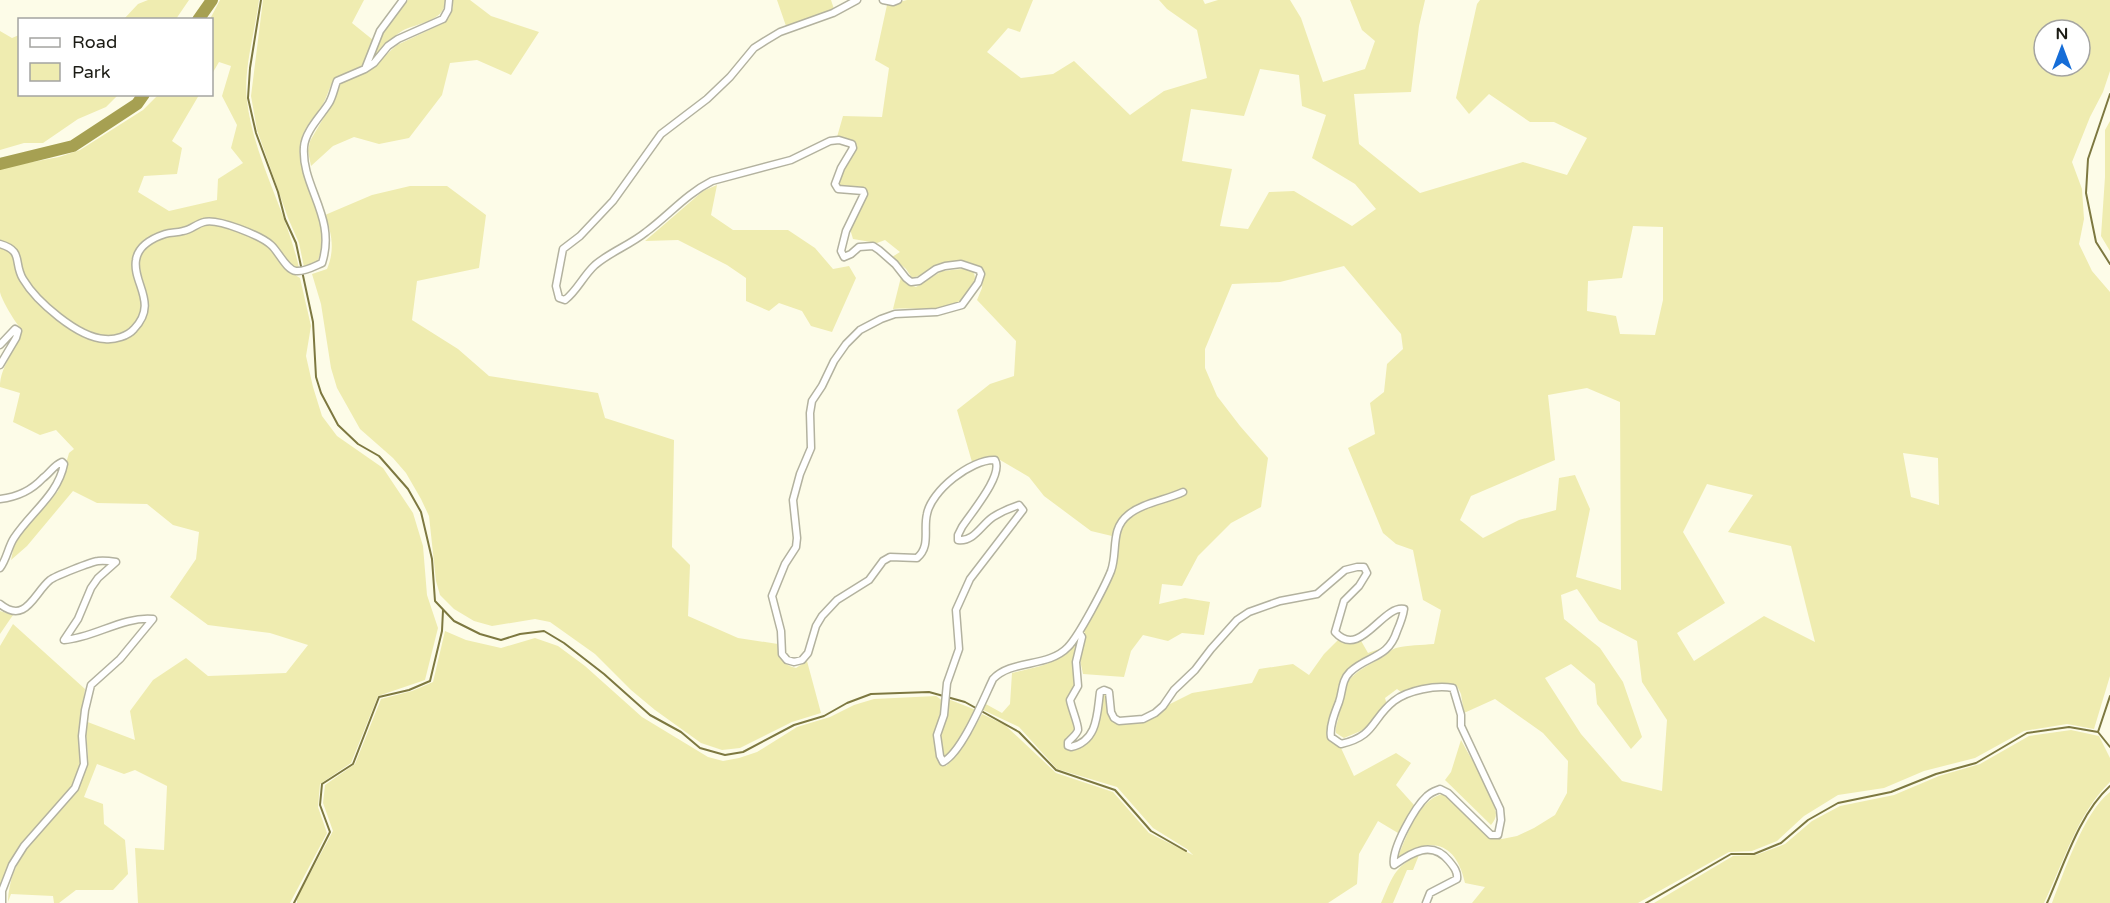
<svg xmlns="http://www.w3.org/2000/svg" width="2110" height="903" viewBox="0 0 2110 903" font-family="'Varela Round',sans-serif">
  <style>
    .green { fill: #efecb0; fill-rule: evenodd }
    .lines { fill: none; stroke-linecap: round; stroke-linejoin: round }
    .stream { stroke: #7d7840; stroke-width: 2 }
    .river { stroke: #a6a052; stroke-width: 12 }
    .minor-casing { stroke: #b3b29f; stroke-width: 9 }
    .minor { stroke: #fff; stroke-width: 6 }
  </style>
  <rect width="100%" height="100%" fill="#fdfce8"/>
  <path class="green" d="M148,0H189L176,19H124L138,4Z
    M220,0H259C255,32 243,70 247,101C254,159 287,212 299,268C286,266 283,251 273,244C261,236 226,218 212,219C202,219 196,224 186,228C181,230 174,228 168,230C156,234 146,243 136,250C139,269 144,292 142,311C140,319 132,328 125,332C91,347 63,318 41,296C35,290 26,283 23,275C21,270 20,262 19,257L0,242V168L59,157L80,150L143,110L158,95H199L172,141L182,148L177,174L144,176L138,192L169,211L217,200L218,179L243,163L231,148L237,125L222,96L231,66L219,62L212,74V20L210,19Z
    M263,0H364L352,23L373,40L362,67C352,71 336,74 331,85C328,92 326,99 322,106C315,116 306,125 302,137C289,180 339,217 317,262L304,267L299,243L288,218L257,130L251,96Z
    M408,0H445C446,22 416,23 402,31C390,39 381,49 372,61L383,32Z
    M453,0H470L491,16L539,32L511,75L477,60L450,63L442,95L409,138L379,144L354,137L333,146L311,166L308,151L310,141L334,100L340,83L369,70L397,45L442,24L449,18L453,7Z
    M777,0H831L834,9L786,26Z
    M907,0H1033L1020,32L1008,28L987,52L1021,78L1053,74L1074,61L1130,115L1164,91L1207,78L1197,30L1167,9L1159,0H1203L1205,4L1218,0H1290L1301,18L1323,82L1365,69L1375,41L1362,30L1350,0H1425L1419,26L1411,92L1354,94L1359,144L1420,193L1523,162L1567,175L1587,138L1554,122H1530L1489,94L1469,114L1456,98L1477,4L1480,0H2110V71L2103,92L2090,117L2072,162L2082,189L2084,219L2079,244L2092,271L2110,292V676L2094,729L2067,724L2024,731L1975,758L1924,771L1884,788L1838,795L1804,816L1777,841L1752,851L1729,852L1638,903H1472L1485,887L1465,883C1456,842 1431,835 1397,859C1407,836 1417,801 1442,794L1454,800L1486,836L1502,839L1517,836L1534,828L1555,815L1567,793L1568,761L1543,733L1495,699L1464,713L1461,694L1457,686C1438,682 1419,684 1401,692L1397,689L1385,698L1387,705L1363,730L1344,738L1336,733C1335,726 1338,722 1339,715C1344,678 1349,676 1381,658C1386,656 1391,649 1396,648C1408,645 1422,645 1434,644L1441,610L1423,600L1413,550L1396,544L1383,533L1348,448L1375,434L1370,403L1384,392L1387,364L1403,349L1401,334L1344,266L1280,282L1232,284L1205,349V368L1217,396L1240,426L1268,458L1261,507L1231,523L1198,556L1182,586L1162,584L1159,604L1185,598L1210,602L1204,635L1182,633L1168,641L1143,635L1131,651L1124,677L1083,674L1080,660L1086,636L1083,629C1099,603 1111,579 1117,549C1119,539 1120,526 1127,519C1138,508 1170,503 1186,492L1183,489C1168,496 1133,505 1124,515C1118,521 1115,529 1112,536L1091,531L1044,496L1029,477L995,457L972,462L957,410L990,384L1014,376L1016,341L977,300L982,288L983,271C956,247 937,272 912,278L906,269L892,257L900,252L885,240L877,243L853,239L850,229L867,195L864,189L838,185L839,179L853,155L855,142L837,137L843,116L882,117L889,68L875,60L887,5ZM2044,30H2080V66H2044ZM1260,69L1299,75L1302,106L1326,115L1312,158L1355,184L1376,209L1352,226L1294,191L1269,192L1248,229L1220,226L1232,169L1182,161L1191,109L1244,116ZM1633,226L1663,227V300L1655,335L1620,334L1616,316L1587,311L1588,281L1622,278ZM1587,388L1620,402L1621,590L1576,577L1590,509L1575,475L1559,478L1556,510L1519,520L1483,538L1460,520L1471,496L1555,460L1548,395ZM1903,453L1938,458L1939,505L1911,497ZM1707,484L1753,495L1728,532L1791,546L1815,642L1764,616L1694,661L1677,633L1725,603L1683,532ZM1577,589L1599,621L1637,641L1642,682L1667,720L1662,791L1622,781L1581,734L1545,678L1571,664L1595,684L1597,704L1631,749L1642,737L1623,682L1600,648L1564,619L1561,595Z
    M0,31L12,38L19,35L20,94L118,95L106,107L78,119L43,143H24L0,150Z
    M2110,121V251L2101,236L2105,177V130Z
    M717,185L711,215L733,230H788L815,248L833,269L849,266L856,278L832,332L811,326L802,311L779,303L769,311L746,301V278L727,265L678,240L645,241L703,191Z
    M410,186H447L486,215L479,268L417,281L412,320L458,349L489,376L598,393L605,418L674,440L672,547L690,565L688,616L738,638L778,644C780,658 781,664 796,668L807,661L821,713L792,722L740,748L722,750L701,743L655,710L631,690L595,654L550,622L535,619L492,626L474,621L454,609L440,595L436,581L429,516L421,499L406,473L393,458L360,429L337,388L331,368L321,304L312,274L327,269C335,250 332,234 325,215L372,195Z
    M206,225C225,225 260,237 274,250C283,260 288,272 300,278L311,326L306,356L313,387L322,416L337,436L383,468L413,513L423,546L427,595L438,628L425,680L378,696L351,763L320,784L318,807L327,833L290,903H138L135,848L164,850L167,786L135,770L124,774L97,764L84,797L103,804L104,824L125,840L128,874L113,890H76L59,903H54L53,896L11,894L8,902C9,860 39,833 64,802C74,791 85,778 88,763C89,755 85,732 85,721L135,740L130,711L153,680L186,658L208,676L286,673L308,645L270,633L208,625L170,597L196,559L199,532L173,525L147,504L97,503L73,491L27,546L11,560L15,541L58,491L69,453L74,449L56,430L40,435L13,422L20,393L0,387C0,365 17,350 22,330C16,324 1,299 0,292C0,277 0,261 0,247C22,254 11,265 21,279C36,302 79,344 109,342C117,341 127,335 135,332C138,322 146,307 146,297C145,272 126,258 158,240C167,235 176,237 185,234C192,232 199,228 206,225Z
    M962,269L972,270C976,276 976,281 972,288C958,315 919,307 893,309L901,277L910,285L916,287L942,271Z
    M0,611L13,615L0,634Z
    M13,624L85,689L79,740L82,764L74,786L21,844L10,865L0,887V646Z
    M445,631L466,640L501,648L535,638L558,646L585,666L642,717L708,757L723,761L739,758L757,752L797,727L830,717L854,705L874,699L936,696L943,701C940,722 929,748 946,766C962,752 972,732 982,714L1005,725L1056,773L1113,792L1149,833L1193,855L1187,849L1153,828L1117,787L1057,769L1019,727L981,709L984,703L1002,713L1010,704L1012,673C1047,664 1055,667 1078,636L1081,639L1075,683L1068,696L1072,718L1076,728L1068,747C1072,746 1078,746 1083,744C1100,737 1099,710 1101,694L1105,692L1109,697L1110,713L1124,723L1158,713L1168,705L1192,693L1252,683L1259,669L1293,664L1309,675L1324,654L1338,640L1360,639L1368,653L1382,648V652L1347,672L1332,723L1327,729L1331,740L1341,748L1354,776L1396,753L1411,763L1396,785L1414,805L1398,833L1378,821L1359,854L1357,884L1328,903H297V898L333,831L323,803L325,785L355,764L381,699L412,691L433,682Z
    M948,699L976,710L961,738L945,759C942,751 938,742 940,734C943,718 949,718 948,699Z
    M2071,730L2099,736L2110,758V782C2077,814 2064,862 2044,903H1654L1733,856L1756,855L1785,844L1812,821L1840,806L1894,795L1939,776L1980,764L2029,736Z
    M1461,740C1471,759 1493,792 1496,813C1496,818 1494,821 1491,825L1445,780L1451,772Z
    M2110,792V903H2052C2064,872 2084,812 2110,792Z
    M1419,855L1413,870H1407L1393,903H1381C1392,879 1393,867 1419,855Z"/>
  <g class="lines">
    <path class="stream" d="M261,0L250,68L248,98L256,133L278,192L285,219L296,243L313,322L316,377L321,393L338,425L358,444L379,456L408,489L421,512L432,559L435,601L454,621L480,634L501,640L520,634L544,631L564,643L604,674L650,715L681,732L700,748L725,755L743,752L794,725L824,716L847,703L871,694L929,692L965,702L1019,732L1056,770L1115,790L1151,831L1186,851
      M2110,94L2088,159L2086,193L2096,242L2110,264
      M2110,696L2098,732L2110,747
      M294,903L330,832L320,805L322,784L353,764L379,697L409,690L430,681L442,631L443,610
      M1646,903L1731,854H1754L1781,843L1808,820L1838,803L1891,792L1936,774L1976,763L2027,733L2069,727L2098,732
      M2047,903C2064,865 2079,814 2110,786"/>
    <path class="river" d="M198,20L212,0
      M0,164L73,146L137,104L144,94"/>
    <defs>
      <path id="minor" d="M857,0L833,13L780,32L765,41L754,48L730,77L707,99L661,134L613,201L580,236L563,249L556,286L559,298L565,300C577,291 583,276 595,265C610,252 630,245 646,232C669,215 686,194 712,181L791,160L830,141L839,140L852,144L853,148L841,168L835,184L838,189L863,191L864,194L846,231L841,251L844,257L851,254L859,247L873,246L879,250L895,264L906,278L911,282L919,281L936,269L945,266L961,264L979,270L981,274L978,283L962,305L937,312L895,314L881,319L860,330L846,344L834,361L822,386L812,401L810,413L811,448L800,474L793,500L797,538L796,547L785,564L772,596L781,631L782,654L787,660L794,662L802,660L808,653L816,626L822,616L837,600L869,580L883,561L890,557L917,558C931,546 923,530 927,514C931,491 971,459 995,460C1004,475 971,513 962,527L958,535V540C974,542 981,525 993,517C1001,512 1010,508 1019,505L1023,510L970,579L956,610L959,649L947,683L944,715L937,735L940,756L943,762C962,752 983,700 993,679C1012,659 1048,668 1068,647C1079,636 1105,586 1111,571C1118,552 1110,529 1128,515C1142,503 1166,500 1183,492
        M883,0L893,2L898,0
        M365,69L380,31L403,0
        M0,244C24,251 13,262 23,279C36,301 78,338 105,339C115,340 128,336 134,329C159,303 132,283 136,260C138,246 153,238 165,234C171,232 177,233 183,231C191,230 196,224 204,222C218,218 261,236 271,245C279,252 286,270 296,271C305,272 315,266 322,263C337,217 301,187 304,147C305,131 321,116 329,103C333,96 334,89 337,81L365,69L374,63L388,46L398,39L443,19L448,10L449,0
        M0,345L15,329L18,331L16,338L0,365
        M0,499C18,497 31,491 43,478C50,473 54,465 62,462L64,464C58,495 31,512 14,538C8,547 7,559 0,568
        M0,604C26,625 34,593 50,580C55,576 91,562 98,561C104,560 110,561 116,562L98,578L91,588L78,619L64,640C94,638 123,616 153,619L120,659L91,685L85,710L82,736L84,764L75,788L24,846L12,865L2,891V903
        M1079,632L1082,637L1076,662L1078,686L1070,700C1071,707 1079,726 1078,730C1077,734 1071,739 1068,742V746L1071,747C1098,741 1097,714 1100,692L1104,690L1109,692L1111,712L1114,718L1119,721L1143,719L1155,713L1163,706L1174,690L1195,670L1211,649L1237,620L1249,612L1280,601L1317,594L1345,570L1357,567H1364L1367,573L1359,586L1344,601L1335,632C1360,660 1382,605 1404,609C1403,617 1400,624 1397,631C1388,659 1368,655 1350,672C1341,681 1343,691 1339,702C1335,712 1329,727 1331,737L1341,744C1376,736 1371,719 1394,701C1408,690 1436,685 1453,688L1461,715V726L1500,809L1501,820L1498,835H1491L1448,793L1440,789C1435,791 1431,792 1427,796C1415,807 1391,849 1394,865C1412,852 1432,840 1449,861C1454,867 1458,872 1457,879L1430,893L1426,903"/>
    </defs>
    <use href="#minor" class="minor-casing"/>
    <use href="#minor" class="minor"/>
  </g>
  <rect x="18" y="18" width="195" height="78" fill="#ffffff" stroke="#a4a4a1" stroke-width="1.5"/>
  <rect x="30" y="38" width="30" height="9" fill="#ffffff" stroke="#a4a4a1" stroke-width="1.5"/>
  <text x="72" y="48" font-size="18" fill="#1c1c15">Road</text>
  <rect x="30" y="63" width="30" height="18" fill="#efecb0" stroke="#a4a4a1" stroke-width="1.5"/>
  <text x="72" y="78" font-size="18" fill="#1c1c15">Park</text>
  <g transform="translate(2062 48)"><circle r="28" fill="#ffffff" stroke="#a4a4a1" stroke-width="1.5"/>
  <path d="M0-4.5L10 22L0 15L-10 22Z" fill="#166dd7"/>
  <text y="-9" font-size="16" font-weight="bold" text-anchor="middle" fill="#1c1c15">N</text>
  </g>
</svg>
